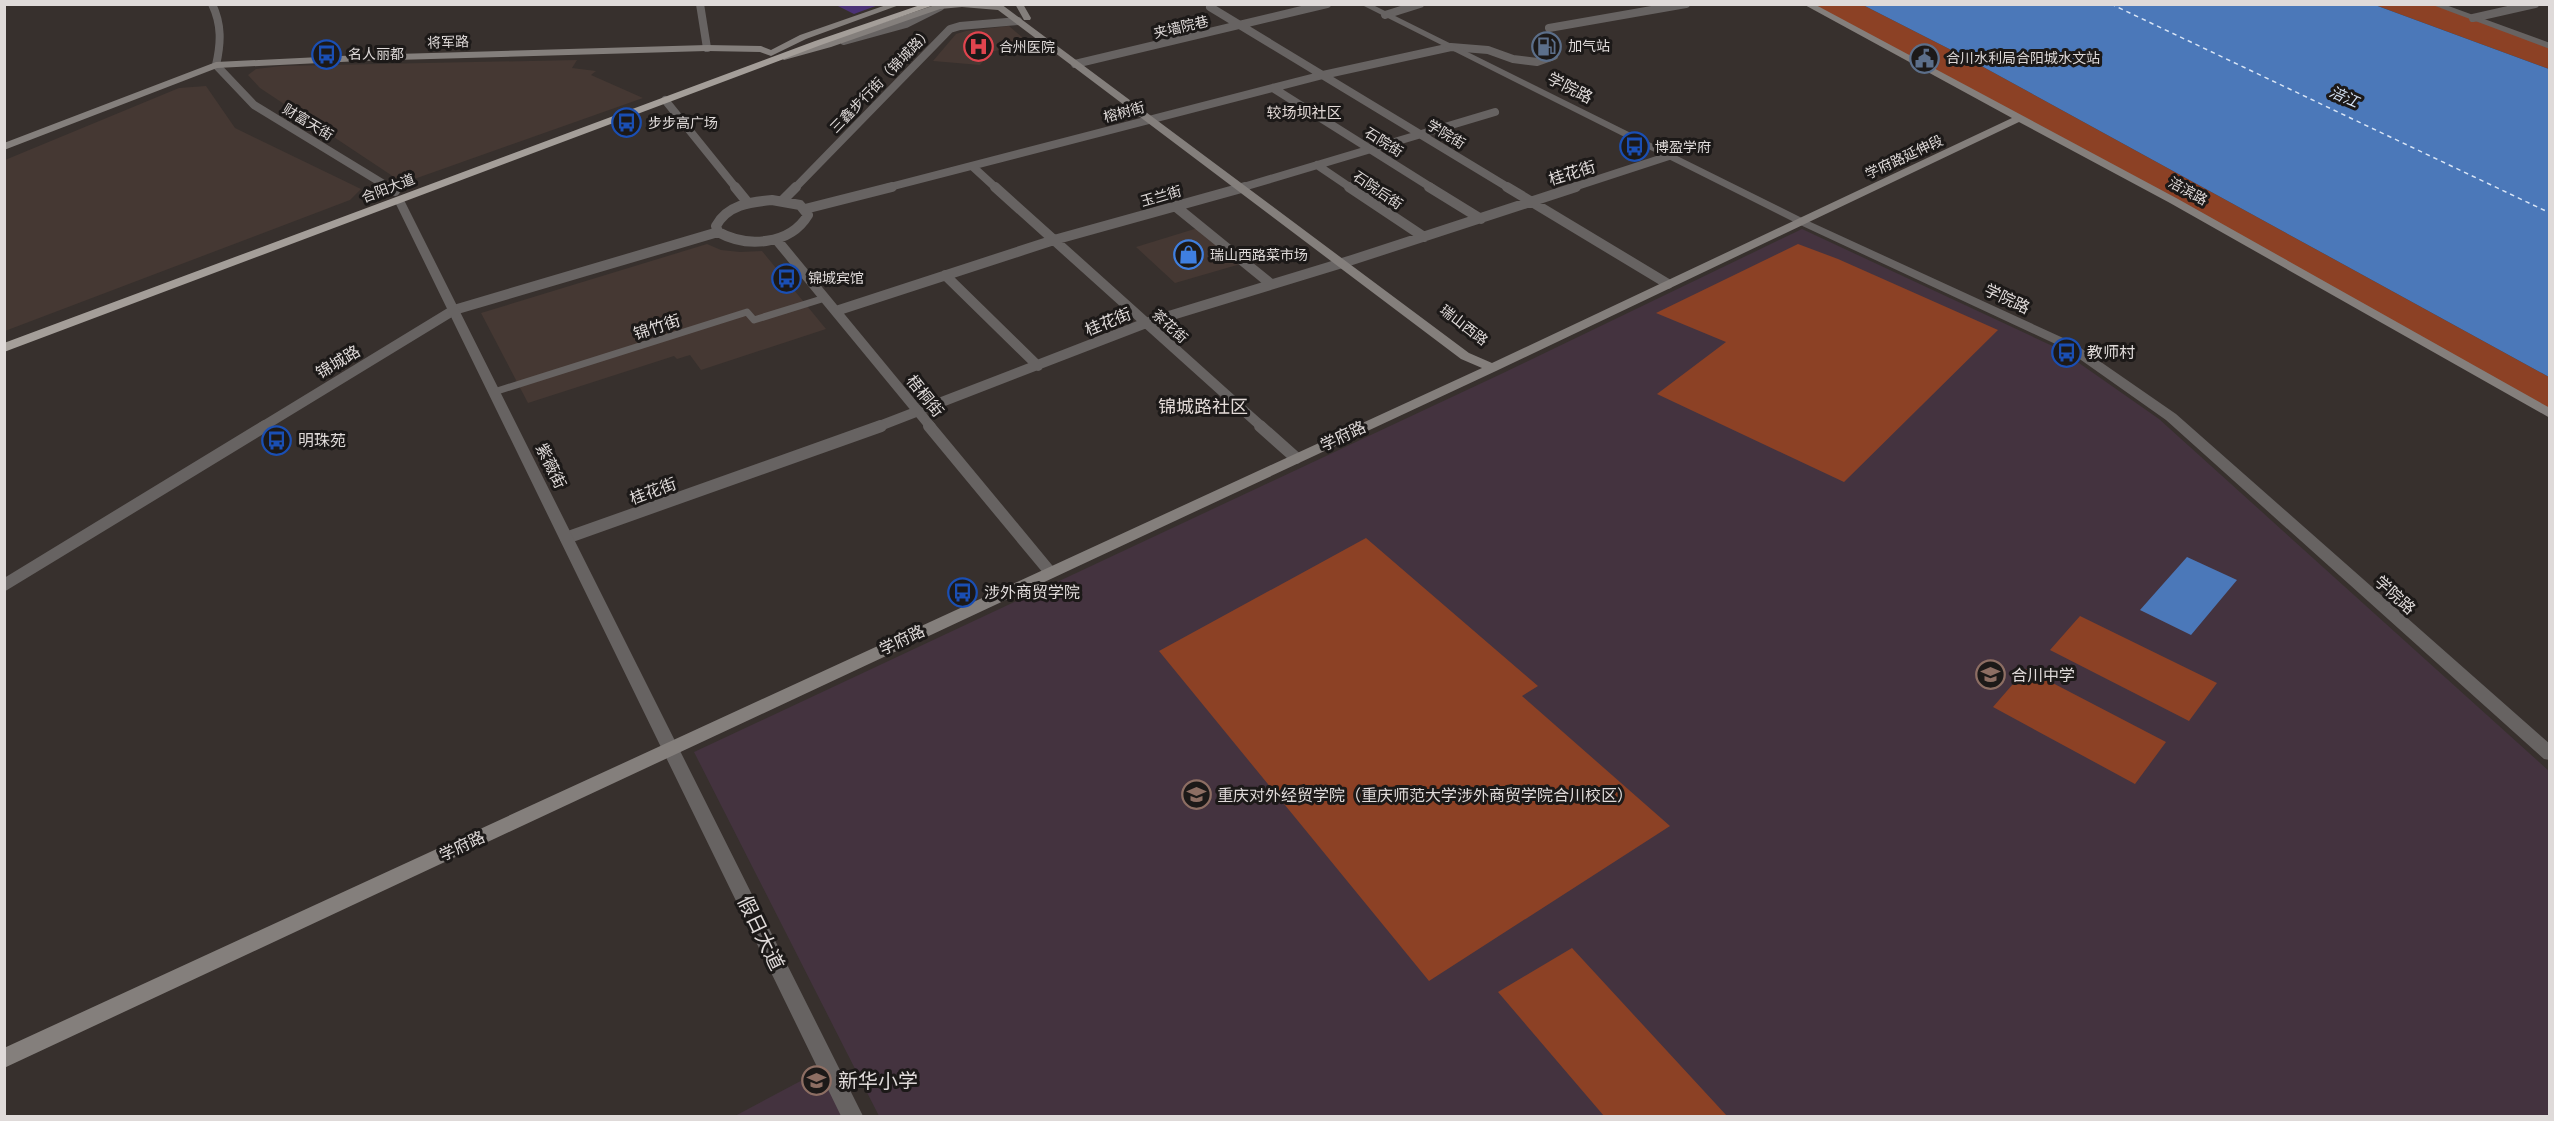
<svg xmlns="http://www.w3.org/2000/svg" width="2554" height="1121" viewBox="0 0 2554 1121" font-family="Raleway,'Noto Sans SC',sans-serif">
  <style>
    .built { fill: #453833 }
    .education { fill: #44333f }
    .green { fill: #8c4125 }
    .water { fill: #4b78b9 }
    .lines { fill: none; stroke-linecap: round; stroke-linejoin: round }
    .ferry { stroke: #d7e4f6; stroke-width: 1.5; stroke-dasharray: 4.5 4; stroke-linecap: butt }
    .building { fill: #4b3276 }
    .pedestrian { stroke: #676362; stroke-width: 7 }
    .minor-far2 { stroke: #676362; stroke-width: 8 }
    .minor-far1 { stroke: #676362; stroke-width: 10 }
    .minor { stroke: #676362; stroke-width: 12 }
    .tertiary { fill: #676362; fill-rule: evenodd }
    .secondary { fill: #847f7c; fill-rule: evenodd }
    .trunk { fill: #a49e99; fill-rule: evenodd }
    .labels { text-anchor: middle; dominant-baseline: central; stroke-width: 6; stroke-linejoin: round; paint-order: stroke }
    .far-street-label { font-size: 14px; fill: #dfdad9; stroke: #1c1918 }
    .far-poi-label { font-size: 14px; fill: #dfdad9; stroke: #1c1918; text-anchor: start }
    .far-water-label { font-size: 15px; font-style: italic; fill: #d7e4f6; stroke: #1c1918 }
    .far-neighbourhood-label { font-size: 15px; fill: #e3dad7; stroke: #1c1918 }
    .street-label { font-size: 16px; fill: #dfdad9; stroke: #1c1918 }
    .poi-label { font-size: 16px; fill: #dfdad9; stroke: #1c1918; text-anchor: start }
    .neighbourhood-label { font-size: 18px; fill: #e3dad7; stroke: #1c1918 }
    .near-street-label { font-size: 20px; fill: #dfdad9; stroke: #1c1918 }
    .near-poi-label { font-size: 20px; fill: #dfdad9; stroke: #1c1918; text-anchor: start }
  </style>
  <rect width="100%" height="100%" fill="#37302d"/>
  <path class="built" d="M1009,26L1029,43L991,52L980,65L933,61L956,34L966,31Z
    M577,60L572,68L596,71L591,75L643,98L403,183L260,88L248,75L256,69L281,66Z
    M206,86L235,128L361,189L350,200L5,331V160L179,88Z
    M1201,227L1244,263L1175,283L1136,247Z
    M707,244L721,250L740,252L762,251L826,329L701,370L690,355L677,359L674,356L528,403L481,313Z"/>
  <path class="education" d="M1802,229L2059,349L2159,419L2549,771V1116H879L694,752L1501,374Z
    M827,1067L852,1116H735Z"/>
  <path class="green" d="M1807,5H1863L1965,57L2549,377V414L2174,201Z
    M2375,5H2434L2549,46V69Z
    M1798,244L1838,259L1998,330L1844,482L1657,394L1726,342L1656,313Z
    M1366,538L1538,686L1522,696L1670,826L1429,981L1159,651Z
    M2080,616L2217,683L2189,721L2050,650Z
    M2026,669L2166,742L2135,784L1993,707Z
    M1572,948L1727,1116H1604L1498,992Z"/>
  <path class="water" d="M1863,5H2375L2549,69V377L1965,57Z
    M2187,557L2237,580L2191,635L2140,610Z"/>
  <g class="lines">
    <path class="ferry" d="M2111,4L2550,213"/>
  </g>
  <path class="building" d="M834,4H881L854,14Z"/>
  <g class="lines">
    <path class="pedestrian" d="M494,392L747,312L754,320L825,298"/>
    <path class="minor-far2" d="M212,4C222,25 221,43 216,65L254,105L390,188
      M700,4L707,48
      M1210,7L1509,188
      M1385,15L1420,4
      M2473,18L2535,4
      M1549,28L1686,4
      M844,41L906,24L940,7
      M1075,64L1327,4
      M1273,88L1432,188
      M665,100L736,188
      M1317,165L1351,188
      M972,166L996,188
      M795,188L950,29L960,26L1018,21
      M886,188L1323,75L1451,47L1488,50L1513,59L1537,62L1554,56
      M1240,188L1495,112
      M1571,188L1669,156"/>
    <path class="minor-far1" d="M388,187L395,191
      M735,187L748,203
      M995,187L1262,427
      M1349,187L1424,237
      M1429,187L1481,219
      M1507,187L1668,284
      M772,200L800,205L808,215C790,245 747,248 718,232L716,226C727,205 750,202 772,200Z
      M783,200L796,187
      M1175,206L1271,284
      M805,209L892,187
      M776,239L931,427
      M945,275L1038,366
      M836,311L1054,240L1245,187
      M262,427L454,310L718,232
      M877,427L1146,323L1352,260L1576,187"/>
    <path class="minor" d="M929,426L1050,572
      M1260,426L1296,458
      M566,538L881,426
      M4,585L265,426"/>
    <path class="tertiary" d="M1360,4H1371L1804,219L2072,342L2176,414L2550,744V760L2544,759L2166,420L2064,348L1796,223Z
      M2430,4H2443L2550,43V49Z
      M399,197L404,200L863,1116H841L394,200Z"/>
    <path class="secondary" d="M889,4H902L806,39L771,56L760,52L707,51L361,61L217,68L4,150V143L216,62L361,55L707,45L761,46L771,50L800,35Z
      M938,4H1001L1469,353L1492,363L2012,118L1803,4H1814L2178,199L2550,408V418L2170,203L2019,122L1496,371L4,1068V1048L1482,368L1461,359L998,10L962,7L940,9L831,47L784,60L780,57Z
      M1015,4H1023L1031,18L1030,20H1024Z"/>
    <path class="trunk" d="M923,4H937L821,45L4,352V343L815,41Z"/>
  </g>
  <defs>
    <symbol id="fuel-ring" viewBox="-11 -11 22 22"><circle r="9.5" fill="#1c1918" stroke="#5c6f8a" stroke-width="1.5"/><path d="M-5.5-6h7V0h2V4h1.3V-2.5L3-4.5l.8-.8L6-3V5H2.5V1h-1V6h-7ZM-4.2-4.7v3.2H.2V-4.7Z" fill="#5c6f8a"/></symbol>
    <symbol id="hospital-ring" viewBox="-11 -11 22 22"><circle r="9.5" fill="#1c1918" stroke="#e0444e" stroke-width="1.5"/><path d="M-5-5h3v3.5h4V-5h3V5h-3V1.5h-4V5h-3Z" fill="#e0444e"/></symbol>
    <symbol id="bus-ring" viewBox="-11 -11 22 22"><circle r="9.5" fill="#1c1918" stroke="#1a4fb4" stroke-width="1.5"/><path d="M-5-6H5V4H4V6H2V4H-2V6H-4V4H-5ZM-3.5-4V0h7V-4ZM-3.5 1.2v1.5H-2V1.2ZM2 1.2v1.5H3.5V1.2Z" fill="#1a4fb4"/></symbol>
    <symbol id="civic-ring" viewBox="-11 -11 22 22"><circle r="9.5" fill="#1c1918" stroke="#5c6f8a" stroke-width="1.5"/><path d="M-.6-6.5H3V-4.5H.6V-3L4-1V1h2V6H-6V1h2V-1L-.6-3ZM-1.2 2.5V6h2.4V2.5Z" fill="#5c6f8a"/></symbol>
    <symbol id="shop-ring" viewBox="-11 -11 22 22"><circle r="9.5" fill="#1c1918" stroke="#3f7fe0" stroke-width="1.5"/><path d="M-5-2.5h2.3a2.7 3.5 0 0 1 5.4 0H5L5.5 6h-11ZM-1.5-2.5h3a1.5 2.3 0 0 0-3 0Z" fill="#3f7fe0"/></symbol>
    <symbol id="school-ring" viewBox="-11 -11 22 22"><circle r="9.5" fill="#1c1918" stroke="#8d6e63" stroke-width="1.5"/><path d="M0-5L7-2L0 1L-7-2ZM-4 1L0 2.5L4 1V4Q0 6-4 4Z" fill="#8d6e63"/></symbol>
    <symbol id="university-ring" viewBox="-11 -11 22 22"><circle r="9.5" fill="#1c1918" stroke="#8d6e63" stroke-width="1.5"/><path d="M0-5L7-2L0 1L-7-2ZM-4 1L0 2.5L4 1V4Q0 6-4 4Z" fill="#8d6e63"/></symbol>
  </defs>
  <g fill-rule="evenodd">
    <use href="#fuel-ring" x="1530" y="30" width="33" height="33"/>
    <use href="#hospital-ring" x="962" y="30" width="33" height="33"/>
    <use href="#bus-ring" x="310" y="38" width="33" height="33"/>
    <use href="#civic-ring" x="1908" y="42" width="33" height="33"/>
    <use href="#bus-ring" x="610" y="106" width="33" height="33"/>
    <use href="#bus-ring" x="1618" y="130" width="33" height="33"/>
    <use href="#shop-ring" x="1172" y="238" width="33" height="33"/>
    <use href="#bus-ring" x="770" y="262" width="33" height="33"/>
    <use href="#bus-ring" x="2050" y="336" width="33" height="33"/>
    <use href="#bus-ring" x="260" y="424" width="33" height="33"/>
    <use href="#bus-ring" x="946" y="576" width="33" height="33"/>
    <use href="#school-ring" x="1974" y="658" width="33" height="33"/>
    <use href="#university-ring" x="1180" y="778" width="33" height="33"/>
    <use href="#school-ring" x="800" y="1064" width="33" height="33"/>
  </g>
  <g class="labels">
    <g class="far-street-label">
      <text transform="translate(1181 27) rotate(-13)">夹墙院巷</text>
      <text transform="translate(448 42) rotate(-2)">将军路</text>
      <text transform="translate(881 80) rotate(-46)">三鑫步行街（锦城路）</text>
      <text transform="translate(1124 112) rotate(-15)">榕树街</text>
      <text transform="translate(308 122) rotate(31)">财富天街</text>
      <text transform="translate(1446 134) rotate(31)">学院街</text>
      <text transform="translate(1384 142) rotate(32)">石院街</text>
      <text transform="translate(1904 157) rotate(-25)">学府路延伸段</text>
      <text transform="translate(388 188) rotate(-21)">合阳大道</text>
      <text transform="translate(1378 190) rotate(34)">石院后街</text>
      <text transform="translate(2188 191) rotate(29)">涪滨路</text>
      <text transform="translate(1161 196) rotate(-16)">玉兰街</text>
      <text transform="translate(1464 325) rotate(38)">瑞山西路</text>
      <text transform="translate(1170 326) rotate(42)">茶花街</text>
    </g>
    <g class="far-poi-label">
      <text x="1568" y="46">加气站</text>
      <text x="999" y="47">合州医院</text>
      <text x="348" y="54">名人丽都</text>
      <text x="1946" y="58">合川水利局合阳城水文站</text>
      <text x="648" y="123">步步高广场</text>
      <text x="1655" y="147">博盈学府</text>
      <text x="1210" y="255">瑞山西路菜市场</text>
      <text x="808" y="278">锦城宾馆</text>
    </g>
    <g class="far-water-label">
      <text transform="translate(2344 97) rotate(24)">涪江</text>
    </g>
    <g class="far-neighbourhood-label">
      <text x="1304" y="113">较场坝社区</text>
    </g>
    <g class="street-label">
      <text transform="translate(1570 88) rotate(27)">学院路</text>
      <text transform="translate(1572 173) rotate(-17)">桂花街</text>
      <text transform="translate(2007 299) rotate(25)">学院路</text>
      <text transform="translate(1108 322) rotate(-22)">桂花街</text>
      <text transform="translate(657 327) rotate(-18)">锦竹街</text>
      <text transform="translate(338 362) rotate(-31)">锦城路</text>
      <text transform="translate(925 396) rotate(51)">梧桐街</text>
      <text transform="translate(1343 436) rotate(-25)">学府路</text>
      <text transform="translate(551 466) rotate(64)">紫薇街</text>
      <text transform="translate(653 491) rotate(-20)">桂花街</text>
      <text transform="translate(2395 595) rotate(42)">学院路</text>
      <text transform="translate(902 640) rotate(-25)">学府路</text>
      <text transform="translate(462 846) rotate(-25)">学府路</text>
    </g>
    <g class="poi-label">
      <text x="2087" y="352">教师村</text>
      <text x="298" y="440">明珠苑</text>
      <text x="984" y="592">涉外商贸学院</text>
      <text x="2011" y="675">合川中学</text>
      <text x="1217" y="795">重庆对外经贸学院（重庆师范大学涉外商贸学院合川校区）</text>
    </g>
    <g class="neighbourhood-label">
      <text x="1203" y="406">锦城路社区</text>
    </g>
    <g class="near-street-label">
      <text transform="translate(761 933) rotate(64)">假日大道</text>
    </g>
    <g class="near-poi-label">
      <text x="838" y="1081">新华小学</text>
    </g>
  </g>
  <rect width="2554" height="1121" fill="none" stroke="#dfdad9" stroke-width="12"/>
</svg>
